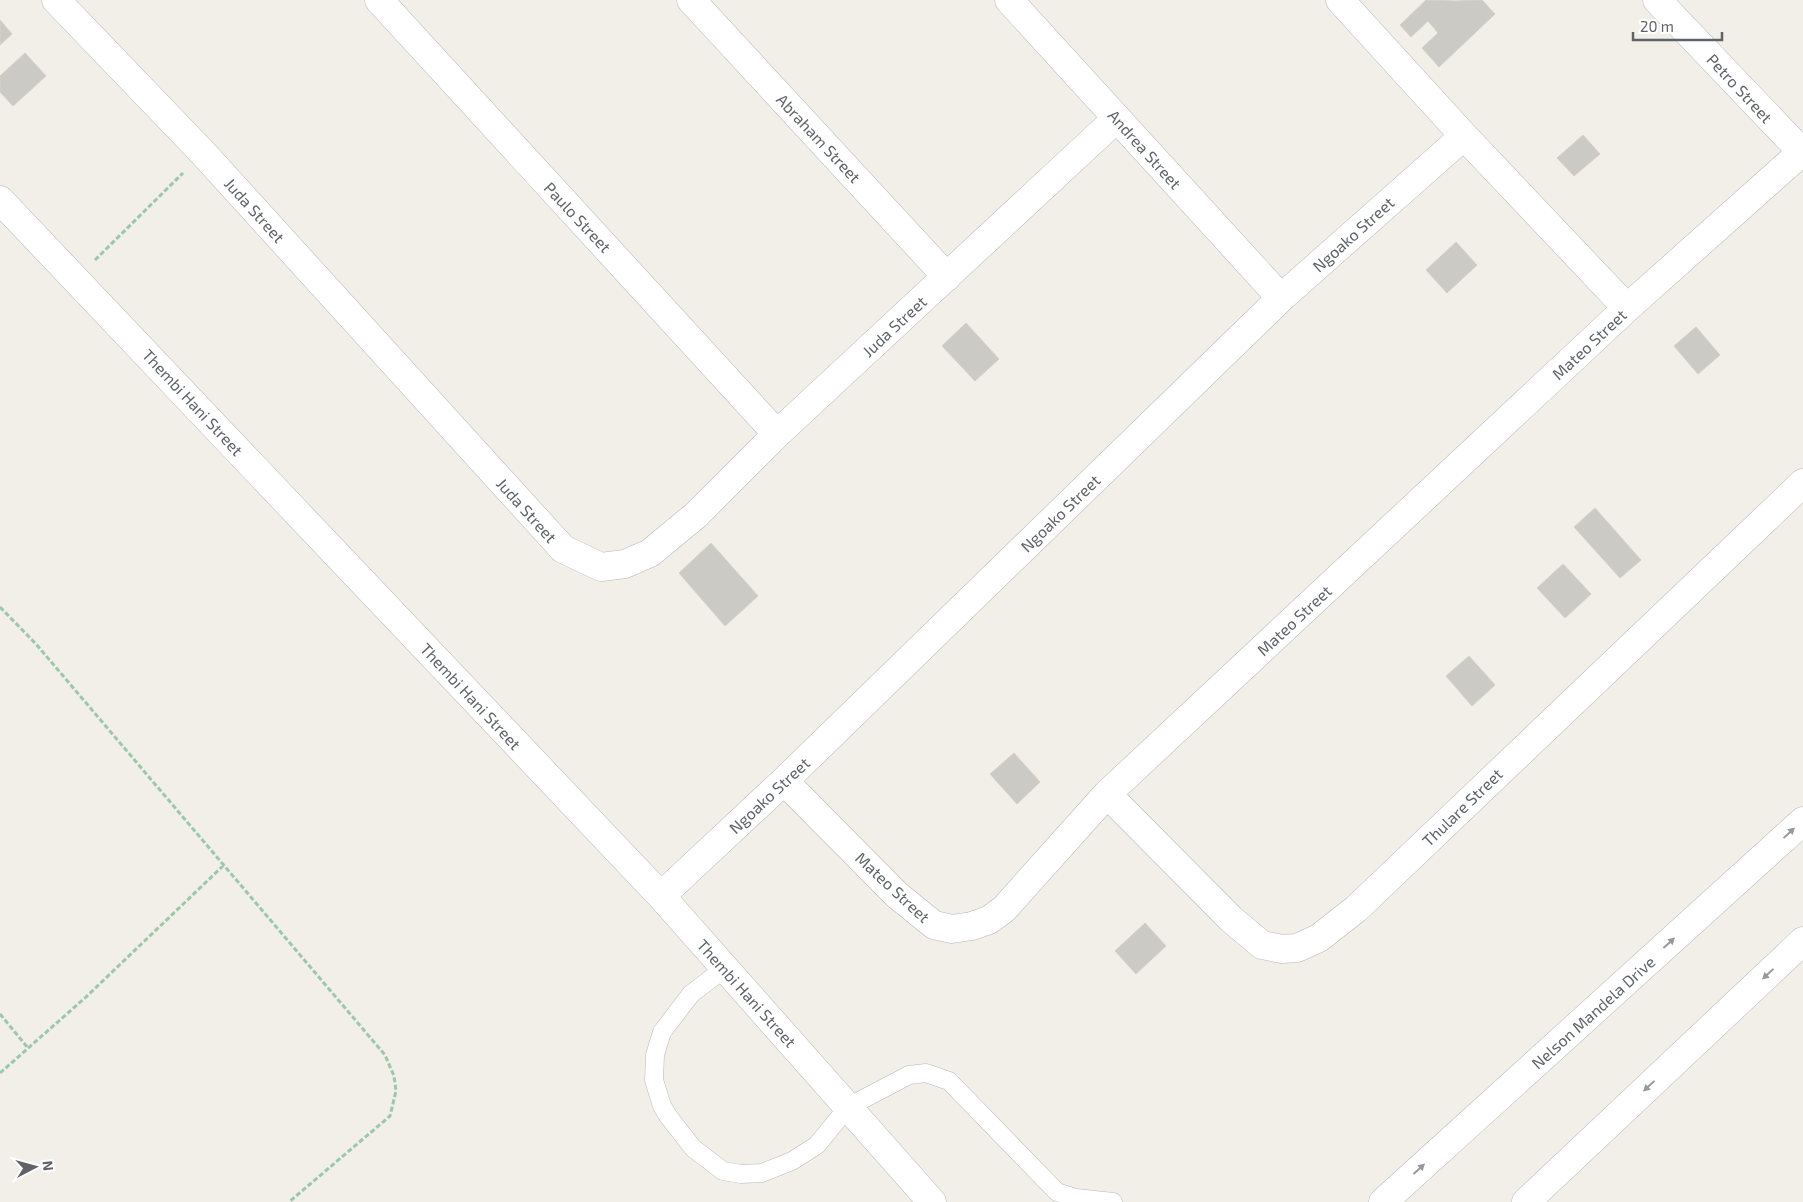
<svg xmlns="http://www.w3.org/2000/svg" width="1803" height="1202" viewBox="0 0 1803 1202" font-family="'Exo 2',sans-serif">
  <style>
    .building { fill: #cccac5; stroke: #d6d1c6 }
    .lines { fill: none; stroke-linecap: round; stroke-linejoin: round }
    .service-casing { stroke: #b5b8bc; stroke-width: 19 }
    .minor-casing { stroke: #b5b8bc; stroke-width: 29 }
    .tertiary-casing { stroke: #b5b8bc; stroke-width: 29 }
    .secondary-casing { stroke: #b6babf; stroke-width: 29 }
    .path { stroke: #9cc7a9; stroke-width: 3; stroke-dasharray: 5 2.5; stroke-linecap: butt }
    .service { stroke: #fff; stroke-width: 18 }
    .minor { stroke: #fff; stroke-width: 28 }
    .tertiary { stroke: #fff; stroke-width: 28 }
    .secondary { stroke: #fff; stroke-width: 28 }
    .oneway { fill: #979a9d }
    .labels { text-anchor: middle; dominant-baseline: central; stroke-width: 4; stroke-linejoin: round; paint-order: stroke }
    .street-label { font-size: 16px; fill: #5f6368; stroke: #fff }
  </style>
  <rect width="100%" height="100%" fill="#f1efe8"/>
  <path class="building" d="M1426,0L1456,1L1482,0L1495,14L1439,67L1422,48L1438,33L1428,21L1411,37L1400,25Z
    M0,20L12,34L0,45Z
    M25,53L46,76L13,106L0,92V76Z
    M1583,135L1600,154L1574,176L1557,158Z
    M1456,242L1477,265L1447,293L1426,270Z
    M966,323L999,359L975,381L942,346Z
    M1696,327L1720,355L1698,374L1674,346Z
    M1595,508L1641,560L1620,578L1574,527Z
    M711,543L758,596L725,626L679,573Z
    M1563,564L1591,594L1565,618L1537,588Z
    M1469,656L1495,685L1472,706L1446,676Z
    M1014,753L1040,782L1017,804L990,774Z
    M1145,923L1166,946L1136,974L1115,951Z"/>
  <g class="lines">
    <defs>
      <path id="service" d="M725,968L691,994L662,1032L655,1055L654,1080L662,1106L668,1116L693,1148L723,1171L741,1174L762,1173L792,1161L817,1145L848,1107L909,1075L926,1073L949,1081L1057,1192L1076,1198L1113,1202"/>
      <path id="minor" d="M56,0L203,153L563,549L601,567L625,564L650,553L696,515L777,434L1116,119
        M379,0L777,434
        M691,0L947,277
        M1009,0L1281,298
        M1340,0L1464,136L1627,308
        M1657,0L1803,153
        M784,781L897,895L934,925L952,929L972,926L989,920L1004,909L1107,794L1627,308L1803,151
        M1107,794L1231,919L1262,945L1282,949L1297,948L1319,938L1356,909L1803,483
        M661,896L784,781L1281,298L1464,136"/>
      <path id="tertiary" d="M0,200L661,896L932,1202"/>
      <path id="secondary" d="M1383,1202L1803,821
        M1526,1202L1803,941"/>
    </defs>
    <use href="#service" class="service-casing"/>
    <use href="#minor" class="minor-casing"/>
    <use href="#tertiary" class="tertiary-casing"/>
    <use href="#secondary" class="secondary-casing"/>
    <path class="path" d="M95,260L183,173
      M0,607L36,644L385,1055L394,1076L396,1091L390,1116L289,1202
      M0,1014L28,1048
      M0,1073L86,997L225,864"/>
    <use href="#service" class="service"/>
    <use href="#minor" class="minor"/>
    <use href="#tertiary" class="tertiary"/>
    <use href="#secondary" class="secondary"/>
  </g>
  <defs><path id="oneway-solid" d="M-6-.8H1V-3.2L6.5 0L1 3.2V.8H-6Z" transform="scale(1.25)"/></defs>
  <g class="oneway">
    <use href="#oneway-solid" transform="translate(1789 833) rotate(-43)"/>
    <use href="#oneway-solid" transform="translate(1669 943) rotate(-42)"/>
    <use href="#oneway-solid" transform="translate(1768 974) rotate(137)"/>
    <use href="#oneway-solid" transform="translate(1649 1086) rotate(137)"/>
    <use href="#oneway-solid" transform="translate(1419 1169) rotate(-42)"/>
  </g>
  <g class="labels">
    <g class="street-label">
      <text transform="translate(1740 88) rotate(47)">Petro Street</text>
      <text transform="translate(819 138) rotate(47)">Abraham Street</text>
      <text transform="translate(1145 149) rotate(48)">Andrea Street</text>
      <text transform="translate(255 210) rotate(48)">Juda Street</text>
      <text transform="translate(578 217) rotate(47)">Paulo Street</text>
      <text transform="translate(1353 234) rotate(-42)">Ngoako Street</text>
      <text transform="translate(894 326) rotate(-43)">Juda Street</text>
      <text transform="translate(1589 344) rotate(-43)">Mateo Street</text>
      <text transform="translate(193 402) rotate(47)">Thembi Hani Street</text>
      <text transform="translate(527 510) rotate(48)">Juda Street</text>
      <text transform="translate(1060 513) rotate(-44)">Ngoako Street</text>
      <text transform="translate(1294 620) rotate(-43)">Mateo Street</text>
      <text transform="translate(471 696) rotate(47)">Thembi Hani Street</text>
      <text transform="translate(769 795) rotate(-43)">Ngoako Street</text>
      <text transform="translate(1462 807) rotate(-44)">Thulare Street</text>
      <text transform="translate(893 887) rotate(43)">Mateo Street</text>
      <text transform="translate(747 993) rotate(48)">Thembi Hani Street</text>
      <text transform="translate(1593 1012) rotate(-42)">Nelson Mandela Drive</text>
    </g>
  </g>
  <g transform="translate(35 1167) rotate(84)" stroke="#ffffff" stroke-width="4" paint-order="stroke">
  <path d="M0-4L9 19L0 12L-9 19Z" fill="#5f6368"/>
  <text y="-8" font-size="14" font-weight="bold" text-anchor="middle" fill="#5f6368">N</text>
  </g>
  <path d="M1633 32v8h89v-8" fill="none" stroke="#5f6368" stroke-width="2.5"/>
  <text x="1640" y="32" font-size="15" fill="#5f6368" stroke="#ffffff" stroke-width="4" paint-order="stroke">20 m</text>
</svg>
